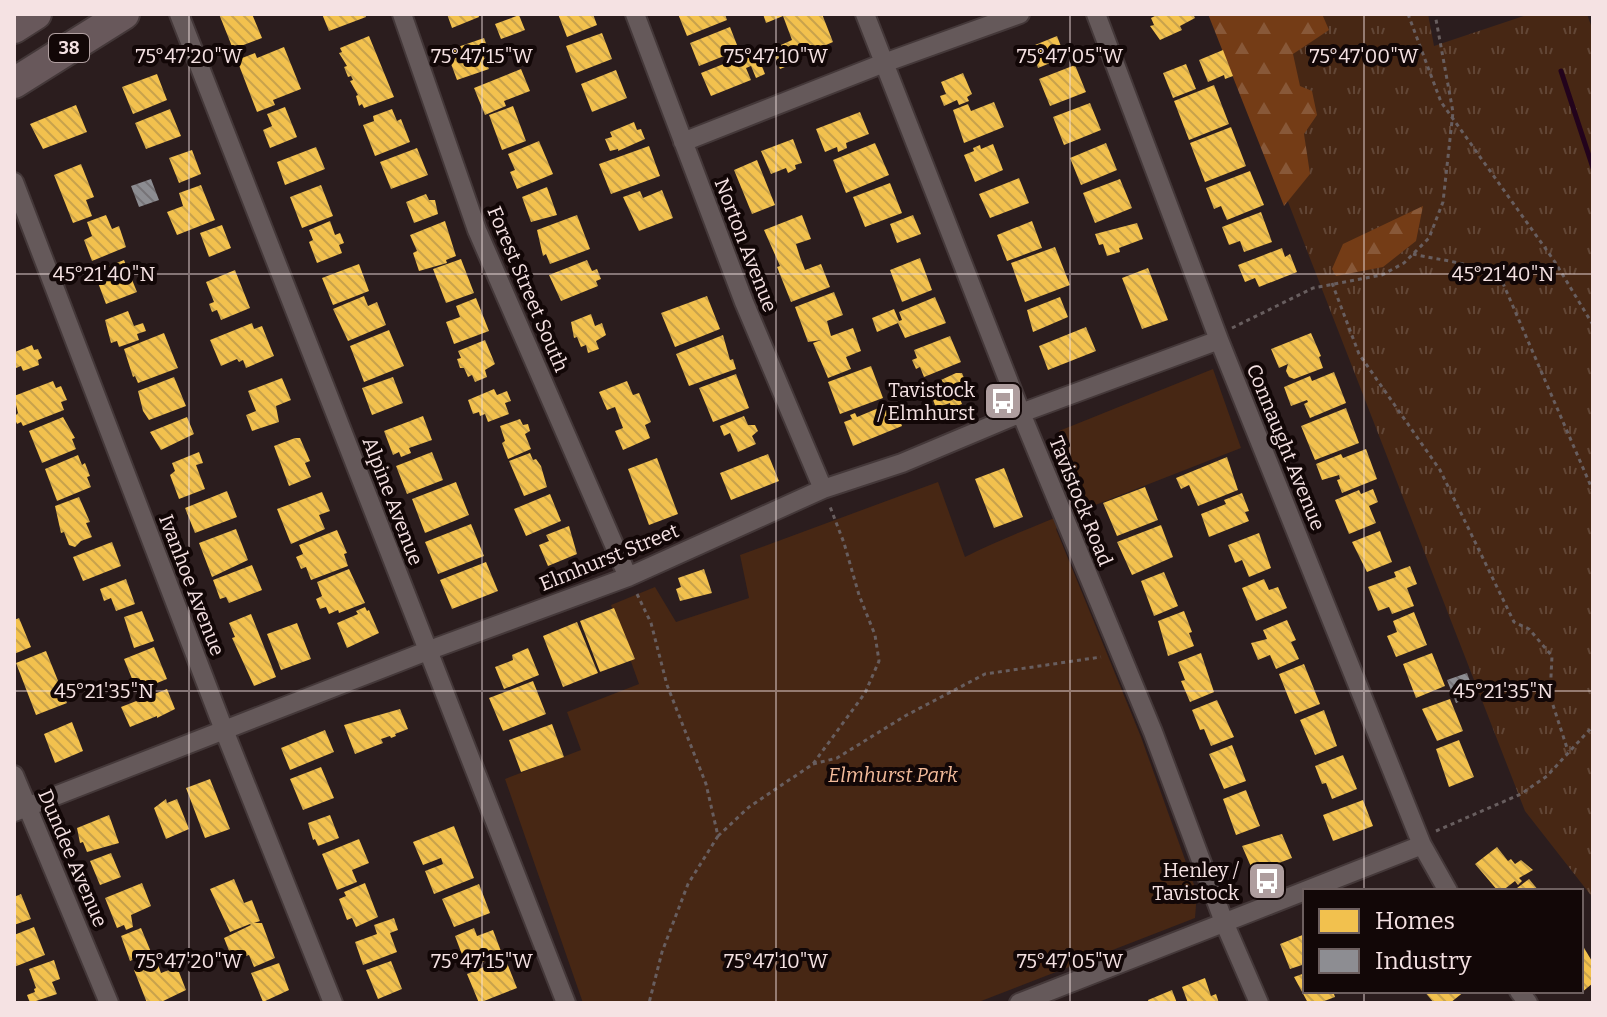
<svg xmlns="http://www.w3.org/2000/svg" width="1607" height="1017" viewBox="0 0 1607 1017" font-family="Bitter,serif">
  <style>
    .grass { fill: url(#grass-tufts) }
    .forest { fill: url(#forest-firs) }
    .park { fill: #472714 }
    .homes { fill: url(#homes-back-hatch) }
    .industry { fill: url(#industry-back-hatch) }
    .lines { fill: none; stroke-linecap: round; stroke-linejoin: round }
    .stream { stroke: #23031c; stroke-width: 5 }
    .minor-casing { stroke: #443839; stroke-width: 22 }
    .primary-casing { stroke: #443839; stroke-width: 34 }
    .path { stroke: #685e5f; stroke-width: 3; stroke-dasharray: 4 4; stroke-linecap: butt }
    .minor { stroke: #65595a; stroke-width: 18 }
    .primary { stroke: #68585b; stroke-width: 30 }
    .ticks { fill: none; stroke: #f5e2e3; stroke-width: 2; stroke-opacity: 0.45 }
    .labels { text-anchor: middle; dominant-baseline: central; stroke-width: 8; stroke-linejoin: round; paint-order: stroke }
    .shield { fill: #120707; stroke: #b1a0a1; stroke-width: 2 }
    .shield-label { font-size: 18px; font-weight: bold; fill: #f5e2e3 }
    .street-label { font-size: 20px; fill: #f5e2e3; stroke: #120707 }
    .poi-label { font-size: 20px; fill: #f5e2e3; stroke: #120707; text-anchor: end }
    .park-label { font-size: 20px; font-style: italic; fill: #f3bb9a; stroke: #120707 }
    .ticks-label { font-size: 20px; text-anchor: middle; fill: #f5e2e3; stroke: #120707; stroke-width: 8; stroke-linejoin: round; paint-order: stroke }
  </style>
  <defs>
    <pattern id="grass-tufts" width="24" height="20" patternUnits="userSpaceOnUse" patternTransform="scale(2)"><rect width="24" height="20" fill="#472714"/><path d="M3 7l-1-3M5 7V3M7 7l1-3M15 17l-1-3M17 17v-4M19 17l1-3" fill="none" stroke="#624636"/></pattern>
    <pattern id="forest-firs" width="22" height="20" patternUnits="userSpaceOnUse" patternTransform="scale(2)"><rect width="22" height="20" fill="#743c16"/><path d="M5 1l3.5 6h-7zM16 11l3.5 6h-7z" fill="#885838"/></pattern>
    <pattern id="homes-back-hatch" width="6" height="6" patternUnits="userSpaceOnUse" patternTransform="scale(2)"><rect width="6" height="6" fill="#f2c14e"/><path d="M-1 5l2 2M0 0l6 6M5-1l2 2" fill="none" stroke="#c8a24c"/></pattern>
    <pattern id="industry-back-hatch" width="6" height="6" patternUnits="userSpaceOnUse" patternTransform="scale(2)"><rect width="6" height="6" fill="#8d8d92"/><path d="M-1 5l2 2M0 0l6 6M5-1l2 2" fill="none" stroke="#767377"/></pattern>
  </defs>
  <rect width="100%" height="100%" fill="#2b1d1e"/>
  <path class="grass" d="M1215,14H1428L1434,46L1530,14H1587L1593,31V898L1525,811Z"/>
  <path class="forest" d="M1208,14H1322L1329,30L1293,54L1300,86L1312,91L1317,115L1304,134L1310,174L1284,206Z
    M1423,206L1416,241L1383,267L1336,276L1332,269L1343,244Z"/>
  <path class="park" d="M1213,369L1241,448L1085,509L1056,529L1141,737L1197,893L1195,918L976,1003H583L505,779L581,750L567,712L639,684L611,605L655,587L676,622L749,598L740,555L938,482L965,557C1004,537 1045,523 1085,505L1059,431Z"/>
  <path class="homes" d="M219,14H252L262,38L233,49Z
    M322,14H365L366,17L329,31Z
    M447,14H478L479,17L452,28Z
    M558,14H593L597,25L567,37Z
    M678,14H725L727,20L687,36Z
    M763,14H822L833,42L800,56L802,60L780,69L772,49L792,40L783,16L766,23Z
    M1159,14H1193L1195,18L1180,26L1182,30L1160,40L1150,26L1154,25L1151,18Z
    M519,15L525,30L501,39L495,24Z
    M730,27L739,50L699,66L690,43Z
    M602,33L612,59L576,73L566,46Z
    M369,36L394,97L364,108L362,104L359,106L356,96L358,95L350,81L353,80L351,76L348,77L344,67L347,66L339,53L342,52L340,48Z
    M1057,36L1065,57L1038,68L1035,59L1040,57L1035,45Z
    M484,38L489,51L482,53L489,69L457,80L450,61L455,59L452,49Z
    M284,47L301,89L273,100L275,105L257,112L237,60L255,53L257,58Z
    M1223,50L1233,76L1225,79L1224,75L1208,82L1199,60Z
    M756,51L765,74L756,78L751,66L746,68L751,80L711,96L701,73Z
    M1186,64L1196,89L1173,98L1163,73Z
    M1075,65L1086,92L1050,106L1039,79Z
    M521,69L530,91L504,101L506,106L485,115L474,88Z
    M616,70L627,98L592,112L581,84Z
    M963,73L972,94L967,97L969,101L959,105L957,100L944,106L940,96L946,94L941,82Z
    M157,74L167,100L133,114L122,87Z
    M1214,85L1229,124L1189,140L1174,101Z
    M994,102L1004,127L964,143L953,110L968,104L971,111Z
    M1090,103L1101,130L1064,145L1053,117Z
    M76,105L87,132L43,149L30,124Z
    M513,106L526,141L502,150L489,115Z
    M285,107L297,137L270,148L263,130L272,126L267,114Z
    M170,109L181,136L146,149L135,123Z
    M392,109L397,121L401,119L410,142L375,156L363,125L374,121L373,116Z
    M860,112L869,134L846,143L847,148L838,152L837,147L825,152L816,129Z
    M634,122L637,130L641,129L645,139L618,151V149L610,151L605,139L612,137L610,132Z
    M1231,127L1246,166L1205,182L1190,143Z
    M793,139L802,163L795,165L796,169L788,173L786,168L771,174L761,151Z
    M539,141L553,174L517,189L510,172L515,170L508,154Z
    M875,143L889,175L846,193L833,160Z
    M1106,143L1117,170L1081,185L1070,158Z
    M993,144L1003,170L975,182L964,155L974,151L973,148L980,145L981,149Z
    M649,146L660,176L611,194L599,164Z
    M316,147L325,169L285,185L277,162Z
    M417,148L428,175L391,189L380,162Z
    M192,150L201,174L179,183L169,158Z
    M757,160L775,205L752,214L734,170Z
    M81,164L94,197L86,200L92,216L73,223L54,175Z
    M1250,171L1264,205L1227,220L1221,206L1214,209L1206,188Z
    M1019,178L1029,203L990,218L979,194Z
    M1120,179L1132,208L1095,223L1083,193Z
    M890,183L902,213L865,227L853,197Z
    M201,185L215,220L177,235L167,212L183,206L179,193Z
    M321,185L333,216L302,228L290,197Z
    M547,187L557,215L531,222L522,197Z
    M662,190L673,218L639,231L623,197L640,191L643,198Z
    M426,194L429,200H435L438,214L414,223L406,202Z
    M1261,212L1272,242L1244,252L1240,241L1229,245L1222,227Z
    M106,215L112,229L119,226L126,247L92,261L84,240L92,236L87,222Z
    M577,215L590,249L550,264L546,254L543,256L537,230Z
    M802,215L811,239L796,244L800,257L805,270L821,264L830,287L791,302L777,267L780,266L764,230Z
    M913,215L921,234L897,243L890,224Z
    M330,221L335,235L340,233L344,243L339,245L342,253L317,263L309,242L313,240L309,230Z
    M445,221L456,256L446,260L447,263L419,271L413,253L417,251L410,235Z
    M1032,221L1042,248L1007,261L997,235Z
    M1137,223L1143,239L1119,248L1120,252L1107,256L1103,244L1099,245L1095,234Z
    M222,225L231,248L209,257L200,233Z
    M1055,247L1070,285L1025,302L1011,263Z
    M1282,248L1285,257L1290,254L1297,272L1259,287L1255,278L1245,282L1238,265Z
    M920,258L932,290L902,302L890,270Z
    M461,259L474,293L446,303L433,269Z
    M124,260L137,292L106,304L94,272Z
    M587,260L592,271L597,269L601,279L596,281L598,286L561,301L549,275Z
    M359,264L369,291L333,305L322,278Z
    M1148,268L1168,320L1142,329L1122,278Z
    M235,270L250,308L221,320L217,310L212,312L209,304L214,302L206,282Z
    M834,292L843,315L827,321L831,336L853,328L861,351L846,357L851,369L828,378L813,343L821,340L808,342L795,307Z
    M364,296L368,306L377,302L386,325L348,341L333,309Z
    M707,296L720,329L675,347L661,313Z
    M935,297L946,323L905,338L898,323L877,332L872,318L894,309L899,321L902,320L899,312Z
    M1060,297L1068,317L1033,332L1027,310Z
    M476,298L489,331L454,344L446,322L460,317L456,306Z
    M128,311L134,326L143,323L146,331L137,334L139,340L119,347L117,341L111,343L105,320Z
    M591,314L595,326L602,323L606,335L596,341L599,349L588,353L586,345L581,347L577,337L574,338L571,322Z
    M252,323L254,329L262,326L274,356L246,368L243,360L239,362L237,359L221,366L210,340Z
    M1086,327L1096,351L1048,370L1039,346Z
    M389,330L404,366L364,382L350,346Z
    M164,333L178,368L138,383L135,376L133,377L124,349Z
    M1311,333L1321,356L1319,357L1323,368L1294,379L1289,377L1286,371L1288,364L1279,368L1271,349Z
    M723,335L730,360L733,359L736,369L689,386L676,354Z
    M950,336L961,362L924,377L920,367L916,369L912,360L917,358L914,350Z
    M485,340L495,364L485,370L487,377L475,382L472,375L468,377L464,368H460L457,359L461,358L458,351Z
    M32,345L34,350L38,349L42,358L38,360L39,365L23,371L21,366L16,368L15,352Z
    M871,366L883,398L840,414L828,382Z
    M1334,372L1346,403L1310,418L1304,404L1308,402L1307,400L1291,406L1284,387L1310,376L1312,381Z
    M956,373H962L971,395L960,399L962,404L951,408L950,403L936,408L928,386Z
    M736,374L749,408L713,422L699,388Z
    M174,377L186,406L149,420L143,411L138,391Z
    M393,377L403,403L372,415L362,388Z
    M282,378L291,400L276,406L279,422L252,431L246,415L256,411L248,391Z
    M53,381L56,388L61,386L67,400L61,402L64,410L23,426L21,422L17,424L14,417L18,413L14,396Z
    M627,381L633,395L639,393L651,422L645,425L650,438L623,450L615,431L623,428L615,407L607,410L599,392Z
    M494,389L497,395L507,391L511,401L505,403L509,414L488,422L485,414L480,416L479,412L473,414L468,400Z
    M893,402L902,426L853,446L844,422L852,419L850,415L855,413L857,417Z
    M1346,408L1359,443L1315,460L1301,426Z
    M423,416L432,440L409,448L411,453L401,457L399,452L393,455L384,431Z
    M744,416L748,425H755L758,431L752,436L756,444L738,452L730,433L724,436L720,426Z
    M63,417L75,438L72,439L76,449L42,463L29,431Z
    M187,417L194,434L161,450L150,432Z
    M520,419L523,425L528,424L530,431L525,434L531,449L508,459L502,443L505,441L500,426Z
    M295,438H300L310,461L305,463L311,477L289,486L274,446Z
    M1366,449L1377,479L1342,493L1337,480L1340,479L1339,475L1322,480L1316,464L1341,454L1343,458Z
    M199,452L203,463L196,465L205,489L179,499L170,475L175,471L172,463Z
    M432,452L443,480L407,494L396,466Z
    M530,453L533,460L536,459L541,466L547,487L524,496L509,461Z
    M768,454L779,481L731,500L720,473Z
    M78,455L82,465L85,463L90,476L87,477L91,487L57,501L45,469Z
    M1227,457L1238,490L1198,506L1189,485L1181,489L1176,478Z
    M657,458L678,514L649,525L628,469Z
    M1004,468L1023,517L994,528L975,479Z
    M456,482L469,515L425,533L412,499Z
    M1145,487L1158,520L1117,536L1103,503Z
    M1373,489L1378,502L1369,506L1376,523L1349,534L1335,500L1359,490L1361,494Z
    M227,491L237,517L195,533L185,508Z
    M322,492L330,511L319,515L325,529L291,544L277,509Z
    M1242,493L1249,511L1245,512L1249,521L1209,537L1201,514L1226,504L1224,500Z
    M550,494L561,521L526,536L514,509Z
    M79,497L90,522L86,523L92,537L81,541L75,547L69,545L64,532L61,533L55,506Z
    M471,524L484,556L438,574L425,542Z
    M1161,525L1173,557L1132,575L1117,542Z
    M569,526L577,554L548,566L539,545L549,541L546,535Z
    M236,529L248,560L212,577L199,543Z
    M337,530L347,553L344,554L348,566L311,580L306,567L301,569L296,557L303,554L299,545Z
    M1380,531L1392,562L1367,572L1352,542Z
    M1259,533L1271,568L1249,577L1242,560L1235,563L1228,545Z
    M112,542L121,566L83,581L73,557Z
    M486,562L498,591L452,609L440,580Z
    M252,565L262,590L229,603L226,597L220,599L213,580Z
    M1410,566L1417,584L1407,588L1414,606L1392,614L1389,607L1378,611L1368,587L1396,577L1394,572Z
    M349,569L365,603L339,613L338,610L329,614L326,607L320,609L316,599L322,596L317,582Z
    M704,569L712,593L680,601L676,589L681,587L678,578Z
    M1164,572L1178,606L1154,616L1141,581Z
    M126,579L135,604L116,611L111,598L104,601L100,589Z
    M1264,579L1269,590L1278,587L1287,608L1256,621L1242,588Z
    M365,607L367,611L369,610L379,633L347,648L337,623L358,614L356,611Z
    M614,608L635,659L600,672L580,621Z
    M142,611L154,641L134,648L124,617Z
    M1184,611L1192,632L1189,633L1194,646L1168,656L1158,621Z
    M1414,612L1427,645L1396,657L1387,636L1397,632L1393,621Z
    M251,614L276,677L254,686L232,638L235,637L229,623Z
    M19,618L31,647L14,654V620Z
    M1287,620L1296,640L1291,642L1299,659L1276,669L1270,655L1258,660L1251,643L1267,639L1263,630Z
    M577,622L598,673L563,687L543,636Z
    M297,623L311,659L281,670L267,634Z
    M154,647L167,679L137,691L124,659Z
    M528,648L539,675L504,689L495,667L513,660L512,655Z
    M46,651L67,703L36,715L16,663Z
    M1201,653L1214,692L1190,702L1181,681L1185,680L1178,662Z
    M1432,653L1445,686L1416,698L1403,664Z
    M1304,664L1320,704L1295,714L1279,674Z
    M533,681L546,714L503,731L489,698Z
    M167,689L175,709L157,718V716L130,727L121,707Z
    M1450,699L1463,731L1437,741L1422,709Z
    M1217,700L1234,737L1211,746L1204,729L1200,730L1192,710Z
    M400,709L408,729L395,734L396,736L391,738L390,736L381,739L383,743L355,754L344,725Z
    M1324,710L1337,746L1315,755L1300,720Z
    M72,722L83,751L55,763L44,734Z
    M552,724L564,757L521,772L509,740Z
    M325,730L334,752L290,770L281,748Z
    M1459,740L1474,777L1449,787L1436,749Z
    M1232,745L1246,781L1224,789L1209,754Z
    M1343,755L1357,789L1332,799L1326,783L1322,784L1315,766Z
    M321,767L334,798L303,810L290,779Z
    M210,779L230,829L205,838L186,788Z
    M1246,790L1260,826L1236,835L1223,799Z
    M166,799L167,803L177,799L189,829L166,839L154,808Z
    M1363,800L1373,826L1333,841L1323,815Z
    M109,815L119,843L87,852L83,842L80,843L77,828Z
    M330,815L339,838L318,846L315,839L313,840L308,823Z
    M454,826L474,878L434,894L425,871L443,864L441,858L423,865L413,842Z
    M1282,834L1292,858L1271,866L1270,862L1252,869L1242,846Z
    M359,839L369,863L352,870L357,882L337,890L322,854Z
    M1497,847L1508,861L1511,859L1515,864L1521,860L1533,870L1519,878L1522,881L1518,885L1515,881L1502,891H1498L1475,864Z
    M111,853L121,877L100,885L90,861Z
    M234,879L244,903L252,900L260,921L254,923H262L275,958L254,967L249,955L233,961L224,938L251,925L250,924L230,932L210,889Z
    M1529,879L1539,891H1513Z
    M142,883L151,906L131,915L133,927L126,930L124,925L117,928L105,898Z
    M365,883L378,917L356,927L352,918L347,920L339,899L346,896L344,892Z
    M479,884L490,913L454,927L442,899Z
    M21,894L31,919L14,925V897Z
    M394,918L398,930L390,933L397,952L363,965L355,942L377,934L374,925Z
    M34,927L45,955L14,967V935Z
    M141,928L151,952L130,961L121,936Z
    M474,928L477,936L493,930L502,954L467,968L455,936Z
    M1305,934V964L1290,969L1280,944Z
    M1583,946L1593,963V983L1581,993Z
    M505,958L517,988L479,1003L467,974Z
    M54,960L60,979L52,982L57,994L30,1003L27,995L35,992L34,989L36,988L29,969Z
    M391,961L402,989L378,999L366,970Z
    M157,962L161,973L177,967L186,990L159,1003H147L134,970Z
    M279,963L289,990L263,1002L251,973Z
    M1305,973V991H1333L1335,997L1319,1003H1308L1294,977Z
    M1205,978L1211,996L1216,994L1219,1003H1188L1182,987Z
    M1172,990L1177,1003H1149L1148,1000Z
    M1424,991H1465L1450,1003H1434Z"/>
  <path class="industry" d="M151,179L159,200L139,207L131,186Z
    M1467,673L1475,695L1456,703L1447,680Z"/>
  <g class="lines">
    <path class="stream" d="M1561,71L1593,168"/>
    <defs>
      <path id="minor" d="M179,14L566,1003
        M402,14L477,230L628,577
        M635,14L744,302L823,489
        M865,14L1021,413L1153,732L1224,922L1259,1003
        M1096,14L1219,340L1422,845L1448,891
        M683,142L884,63L1020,14
        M14,182L224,730L333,1003
        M14,775L109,1003
        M14,812L427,651L628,577L823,489L902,463L1021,413L1219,340
        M1519,991L1528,1003
        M1019,1003L1422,845"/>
      <path id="primary" d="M14,28L36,14
        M14,83L124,14"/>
    </defs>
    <use href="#minor" class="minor-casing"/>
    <use href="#primary" class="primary-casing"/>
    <path class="path" d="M1408,14L1441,102L1555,262L1593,325
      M1413,254C1437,260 1486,264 1502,281L1593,491
      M1332,283L1359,354L1440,470L1514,622L1529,629L1552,656L1550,696L1568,751
      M1232,328L1313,288L1382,275L1404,263L1429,238L1443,202L1453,112L1435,14
      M637,594L651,623L667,685L706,784L718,836L688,884L662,952L649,1003
      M813,764L837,758L905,716L985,674L1101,657
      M1436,831L1521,794L1547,776L1593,726
      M718,836L749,807L813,764L865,693L879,661L875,635L859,595L844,543L829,504"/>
    <use href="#minor" class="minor"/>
    <use href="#primary" class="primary"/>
  </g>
  <path class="ticks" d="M189,14V1003M482,14V1003M776,14V1003M1070,14V1003M1364,14V891M14,274H1593M14,691H1593M1364,991V1003"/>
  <defs>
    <symbol id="bus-square" viewBox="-11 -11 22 22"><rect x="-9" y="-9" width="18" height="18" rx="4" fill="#ae9d9e" stroke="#120707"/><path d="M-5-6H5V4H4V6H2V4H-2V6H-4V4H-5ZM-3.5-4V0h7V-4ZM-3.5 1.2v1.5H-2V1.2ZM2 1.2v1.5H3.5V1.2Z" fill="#fff"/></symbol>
  </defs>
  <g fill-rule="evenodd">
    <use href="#bus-square" x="981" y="379" width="44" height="44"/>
    <use href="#bus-square" x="1245" y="859" width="44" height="44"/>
  </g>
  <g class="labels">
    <rect class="shield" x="49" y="34" width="40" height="28" rx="6"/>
    <g class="shield-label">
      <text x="69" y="48">38</text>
    </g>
    <g class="street-label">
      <text transform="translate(746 245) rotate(69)">Norton Avenue</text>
      <text transform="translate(528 289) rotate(67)">Forest Street South</text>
      <text transform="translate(1286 447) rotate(68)">Connaught Avenue</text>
      <text transform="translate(393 501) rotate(69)">Alpine Avenue</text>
      <text transform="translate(1081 501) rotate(68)">Tavistock Road</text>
      <text transform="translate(609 557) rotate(-22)">Elmhurst Street</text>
      <text transform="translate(192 585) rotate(69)">Ivanhoe Avenue</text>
      <text transform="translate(73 858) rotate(67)">Dundee Avenue</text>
    </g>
    <g class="poi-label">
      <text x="975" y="390">Tavistock<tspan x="975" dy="23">/ Elmhurst</tspan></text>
      <text x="1239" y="870">Henley /<tspan x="1239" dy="23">Tavistock</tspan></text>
    </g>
    <g class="park-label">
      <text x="893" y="775">Elmhurst Park</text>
    </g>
  </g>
  <g class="ticks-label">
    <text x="189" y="63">75°47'20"W</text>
    <text x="482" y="63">75°47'15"W</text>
    <text x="776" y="63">75°47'10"W</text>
    <text x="1070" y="63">75°47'05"W</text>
    <text x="1364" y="63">75°47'00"W</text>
    <text x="104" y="281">45°21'40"N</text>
    <text x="1503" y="281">45°21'40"N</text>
    <text x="104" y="698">45°21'35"N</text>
    <text x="1503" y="698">45°21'35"N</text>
    <text x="189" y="968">75°47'20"W</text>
    <text x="482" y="968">75°47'15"W</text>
    <text x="776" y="968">75°47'10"W</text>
    <text x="1070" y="968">75°47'05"W</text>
  </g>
  <rect width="1607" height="1017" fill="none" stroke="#f5e2e3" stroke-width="32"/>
  <rect x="1303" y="889" width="280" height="104" fill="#120707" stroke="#6d5f5f" stroke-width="2"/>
  <rect x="1319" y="909" width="40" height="24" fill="#f2c14e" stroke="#6d5f5f" stroke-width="2"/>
  <text x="1375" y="929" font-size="24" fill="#f5e2e3">Homes</text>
  <rect x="1319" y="949" width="40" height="24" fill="#8d8d92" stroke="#6d5f5f" stroke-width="2"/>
  <text x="1375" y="969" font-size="24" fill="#f5e2e3">Industry</text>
</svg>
